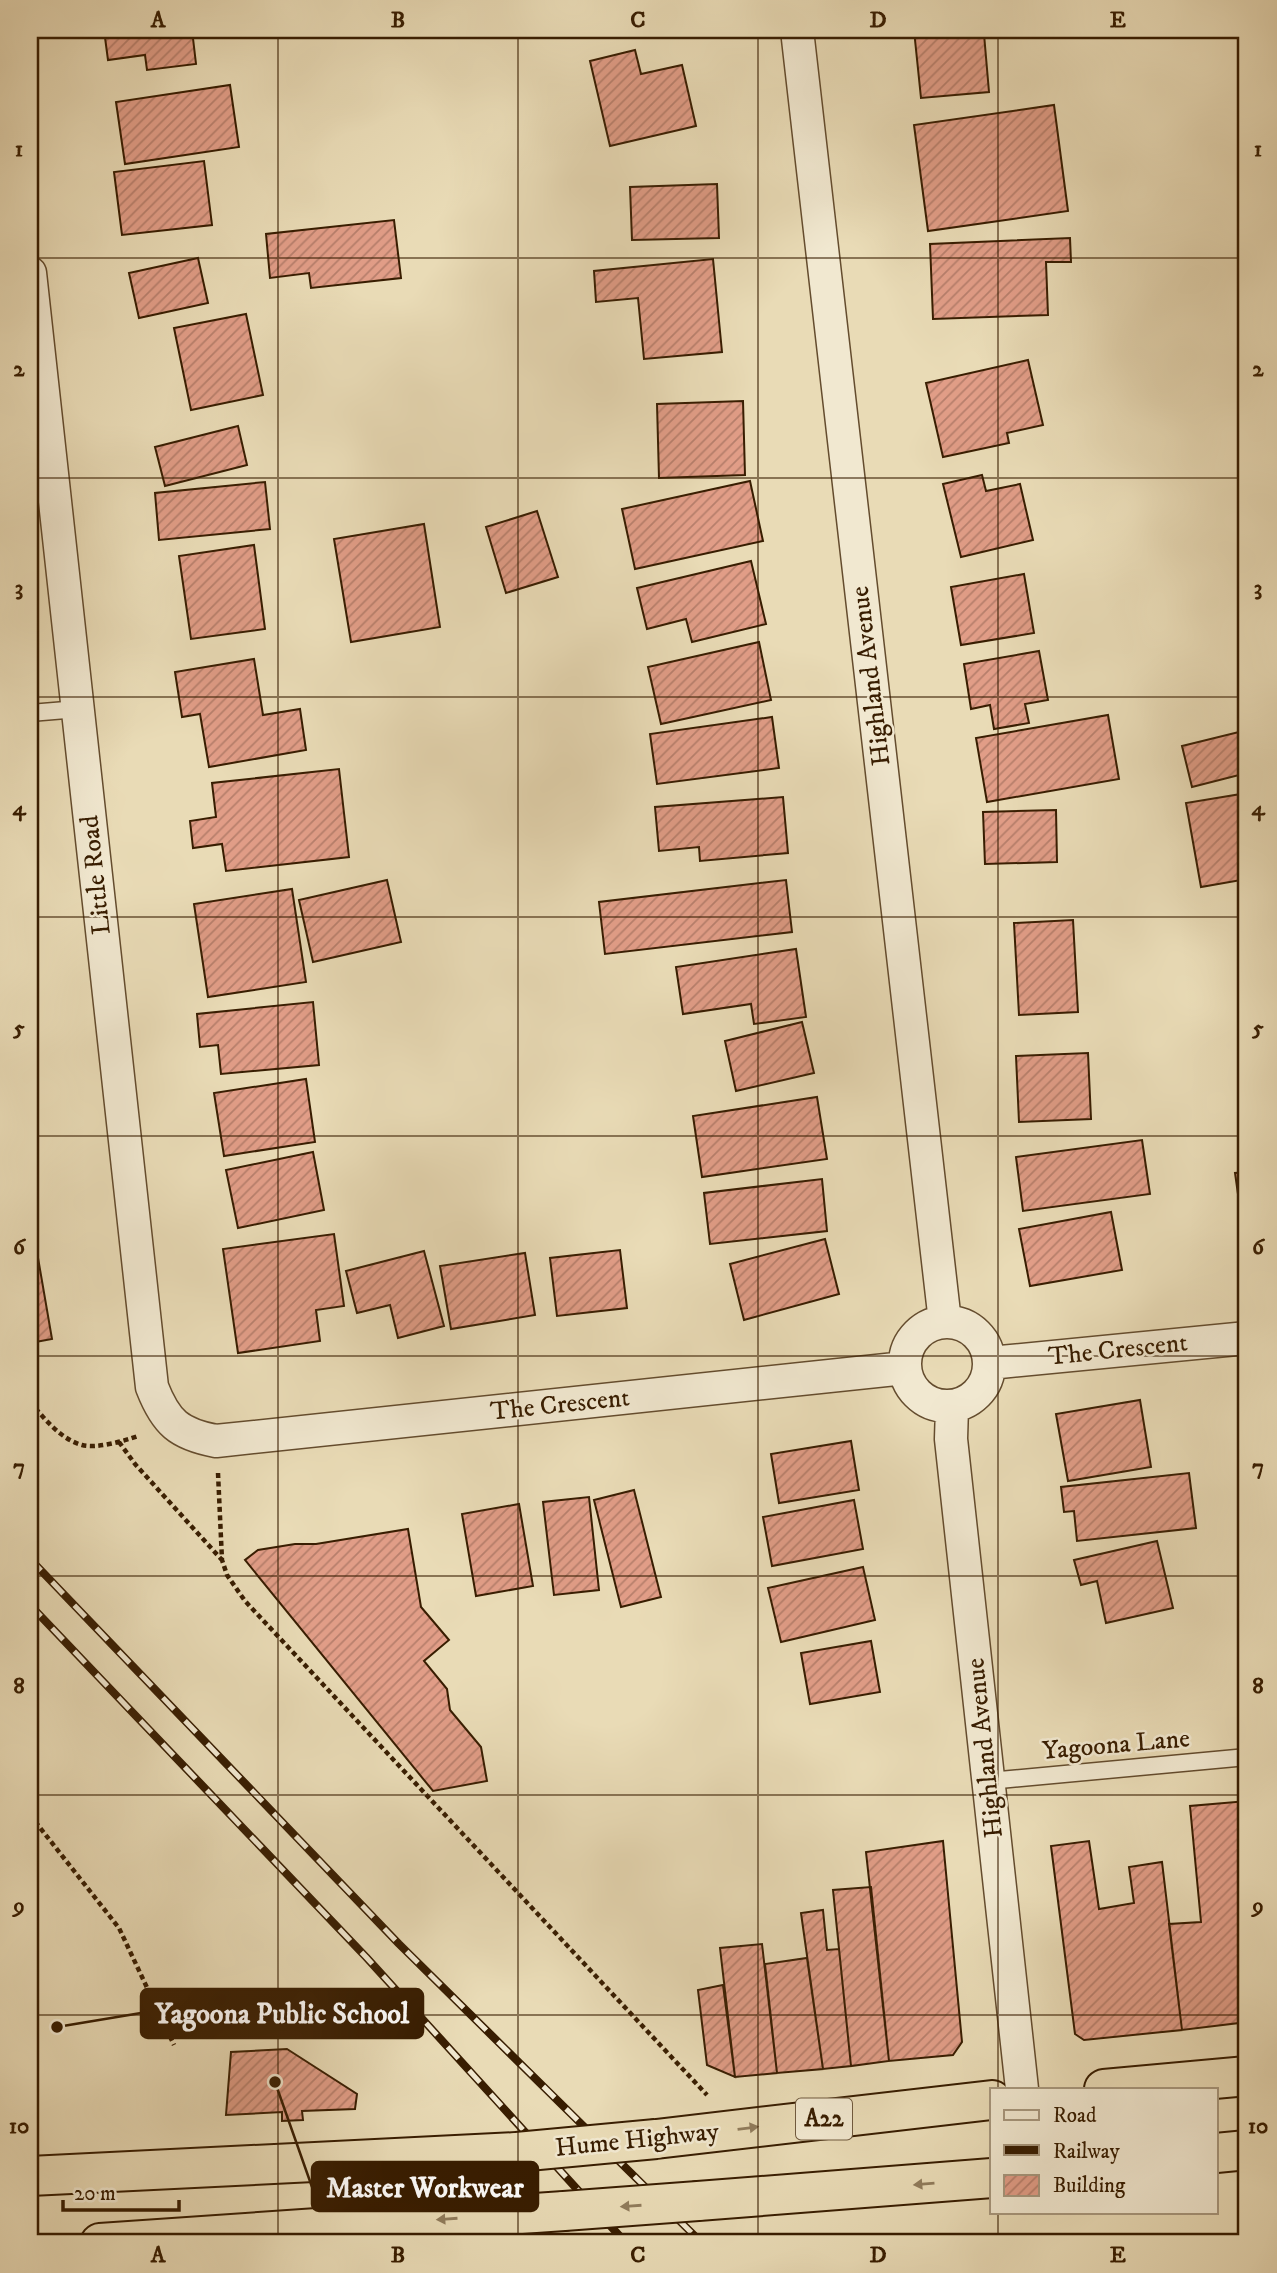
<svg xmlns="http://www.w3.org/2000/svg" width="1277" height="2273" viewBox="0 0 1277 2273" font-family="'IM FELL DW Pica',serif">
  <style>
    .building { fill: url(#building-hatch); stroke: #381d01; stroke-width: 2 }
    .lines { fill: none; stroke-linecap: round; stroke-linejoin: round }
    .service-casing { stroke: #644c2e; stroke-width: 19 }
    .minor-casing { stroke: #644c2e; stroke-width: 35 }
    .trunk-casing { stroke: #381d01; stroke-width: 42 }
    .path { stroke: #381d01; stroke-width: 4.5; stroke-dasharray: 5 3.5; stroke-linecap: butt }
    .service { stroke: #f1e8d0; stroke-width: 16 }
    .minor { stroke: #f1e8d0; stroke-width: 32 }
    .trunk { stroke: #e9dbb6; stroke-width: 38 }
    .rail-casing { stroke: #381d01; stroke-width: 8 }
    .rail { stroke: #f1e8d0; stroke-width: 5; stroke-dasharray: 16; stroke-linecap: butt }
    .trunk-bridge-casing { stroke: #381d01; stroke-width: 42; stroke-linecap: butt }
    .trunk-bridge { stroke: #e9dbb6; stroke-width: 38 }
    .oneway { fill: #907c5c }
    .grid { fill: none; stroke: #381d01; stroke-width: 2; stroke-opacity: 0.55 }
    .labels { text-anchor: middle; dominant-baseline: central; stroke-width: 5; stroke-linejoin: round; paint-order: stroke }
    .shield { fill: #f1e8d0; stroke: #705a3f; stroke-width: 2 }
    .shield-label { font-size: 24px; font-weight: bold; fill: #381d01 }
    .street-label { font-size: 26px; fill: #381d01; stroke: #f1e8d0 }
    .leader { fill: none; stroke: #381d01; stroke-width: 2.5 }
    .callout-dot { fill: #381d01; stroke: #f1e8d0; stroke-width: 2.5 }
    .callout { fill: #381d01; stroke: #381d01; stroke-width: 2.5 }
    .callout-label { font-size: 28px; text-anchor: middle; font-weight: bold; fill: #fff }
    .neatline { fill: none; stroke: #381d01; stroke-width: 2.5 }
    .grid-label { font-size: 23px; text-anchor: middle; font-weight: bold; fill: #381d01 }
  </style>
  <defs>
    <pattern id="building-hatch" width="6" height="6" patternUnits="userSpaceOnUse" patternTransform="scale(1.75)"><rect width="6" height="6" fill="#e19d87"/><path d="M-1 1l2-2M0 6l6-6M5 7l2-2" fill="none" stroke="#b77f6c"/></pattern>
  </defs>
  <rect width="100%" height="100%" fill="#e9dbb6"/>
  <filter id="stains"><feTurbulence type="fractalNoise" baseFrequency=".00286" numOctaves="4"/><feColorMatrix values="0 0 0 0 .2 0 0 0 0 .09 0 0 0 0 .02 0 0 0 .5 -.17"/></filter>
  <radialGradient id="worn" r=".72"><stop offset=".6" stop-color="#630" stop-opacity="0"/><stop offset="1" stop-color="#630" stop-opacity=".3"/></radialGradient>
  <path class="building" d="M104,30H192L196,64L147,70L145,55L108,60Z
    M914,30H1007L984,34L989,92L921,98Z
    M635,50L641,74L682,65L696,126L610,146L590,61Z
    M230,85L239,147L125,164L116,102Z
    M1054,105L1068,211L928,231L914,125Z
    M204,161L212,225L122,235L114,172Z
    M717,184L719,238L632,240L630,187Z
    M394,220L401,278L311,288L309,273L270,278L266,234Z
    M1070,238L1071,262H1046L1048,315L933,319L930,244Z
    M198,258L208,303L139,318L129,273Z
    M713,259L722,352L644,359L638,298L596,302L594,271Z
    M246,314L263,395L191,410L174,328Z
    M1028,360L1043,425L1007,433L1009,443L943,457L926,383Z
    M743,401L745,475L659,478L657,404Z
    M238,426L247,465L165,486L155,447Z
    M982,475L986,491L1020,484L1033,540L961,557L943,484Z
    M750,481L763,541L635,569L622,509Z
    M265,482L270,529L159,540L155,493Z
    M537,511L558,577L506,593L486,527Z
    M424,524L440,627L351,642L334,539Z
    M254,545L265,629L191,639L179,556Z
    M751,561L766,624L692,642L686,619L647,629L637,588Z
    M1024,574L1034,633L961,645L951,587Z
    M759,642L771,700L661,724L648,667Z
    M1039,651L1048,700L1025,704L1029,723L994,729L990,705L971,709L964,664Z
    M254,659L263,715L300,709L306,750L209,767L200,714L182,717L175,672Z
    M1108,715L1119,779L987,802L976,738Z
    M772,717L779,768L657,784L650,734Z
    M1247,730V773L1192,787L1182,746Z
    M339,769L349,857L226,871L222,844L193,848L190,821L216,817L212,783Z
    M1247,793V841L1243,842L1247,879L1201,887L1186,803Z
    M783,797L788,853L700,861L699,847L659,851L655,807Z
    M1056,810L1057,862L985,864L983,812Z
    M387,880L401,942L313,962L299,900Z
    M786,880L792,932L605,954L599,902Z
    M292,889L306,982L208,997L194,904Z
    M1073,920L1078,1012L1019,1015L1014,923Z
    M796,949L806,1017L754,1024L751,1004L683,1014L676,967Z
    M313,1002L319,1065L221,1074L218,1045L200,1047L197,1014Z
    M802,1022L814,1073L736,1091L725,1041Z
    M1088,1053L1091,1119L1019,1122L1016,1056Z
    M306,1079L315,1142L224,1156L214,1093Z
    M817,1097L827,1159L702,1177L693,1116Z
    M1142,1140L1150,1194L1023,1211L1016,1157Z
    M313,1152L324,1210L238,1228L226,1170Z
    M1247,1172V1243L1245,1244L1235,1173Z
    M822,1179L827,1231L710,1244L704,1193Z
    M1111,1212L1122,1270L1030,1286L1019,1229Z
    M334,1234L344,1306L316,1310L320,1341L238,1353L223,1249Z
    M825,1239L839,1294L744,1320L730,1264Z
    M620,1250L627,1308L557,1316L550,1258Z
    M424,1251L444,1326L398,1338L390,1305L357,1313L346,1271Z
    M37,1252L52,1339L30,1343V1253Z
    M525,1253L535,1315L451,1329L440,1266Z
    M1140,1400L1151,1467L1068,1481L1056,1414Z
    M851,1441L859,1490L779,1503L771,1454Z
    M1189,1473L1196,1528L1077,1541L1074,1511L1064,1512L1061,1487Z
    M634,1490L661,1597L621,1607L594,1500Z
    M589,1497L599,1590L554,1595L543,1502Z
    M854,1500L863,1549L772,1566L763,1517Z
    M519,1504L533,1586L476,1596L462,1514Z
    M408,1529L421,1607L449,1640L424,1661L447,1689L450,1710L481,1747L487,1781L433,1791L245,1560L258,1550L295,1544H316Z
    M1157,1541L1173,1608L1106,1623L1097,1581L1081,1585L1074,1560Z
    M863,1567L875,1620L781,1642L768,1588Z
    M871,1641L880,1692L810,1704L801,1653Z
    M1247,1801V2022L1182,2030L1169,1924L1201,1922L1190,1806Z
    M943,1841L962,2042L953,2055L889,2061L866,1852Z
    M1089,1841L1099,1909L1134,1903L1129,1867L1162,1862L1182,2030L1084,2040L1075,2034L1051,1846Z
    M871,1887L889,2061L851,2066L833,1890Z
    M823,1910L827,1950L839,1949L851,2066L823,2069L801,1913Z
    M762,1944L777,2073L735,2077L720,1948Z
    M807,1958L823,2069L777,2073L765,1964Z
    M723,1985L735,2077L707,2065L698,1990Z
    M287,2049L357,2094L355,2109L302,2111L303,2120L282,2121V2112L226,2115L231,2052Z
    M1247,2234V2243H1181Z"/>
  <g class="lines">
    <defs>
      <path id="service" d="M30,713L78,709
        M989,1781L1247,1757"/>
      <path id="minor" d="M797,30L945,1322
        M30,273L152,1387C166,1423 179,1434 216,1441L905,1368
        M905 1364a42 42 0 1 1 84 0a42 42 0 1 1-84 0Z
        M990,1363L1247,1338
        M952,1407L951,1439L1022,2089"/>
      <path id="trunk" d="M1104,2089L1247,2076
        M656,2139L992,2100
        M1216,2153L1247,2150
        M30,2176L517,2152
        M698,2201L992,2178
        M100,2243L564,2211"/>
    </defs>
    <use href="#service" class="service-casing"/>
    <use href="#minor" class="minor-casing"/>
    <use href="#trunk" class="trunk-casing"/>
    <path class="path" d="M30,1402C44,1418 60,1439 82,1445C96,1449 124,1441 138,1436
      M119,1442L135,1464L222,1560
      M218,1473L222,1560L227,1575L245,1601L707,2095
      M30,1815L119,1928L174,2045"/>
    <use href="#service" class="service"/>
    <use href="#minor" class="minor"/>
    <use href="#trunk" class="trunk"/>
    <defs>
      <path id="rail" d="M30,1559L399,1944L702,2243
        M30,1605L366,1957L626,2243"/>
    </defs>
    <use href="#rail" class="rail-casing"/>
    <use href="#rail" class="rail"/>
    <defs>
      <path id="trunk-bridge" d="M517,2152L656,2139
        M564,2211L698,2201"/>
    </defs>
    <use href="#trunk-bridge" class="trunk-bridge-casing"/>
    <use href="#trunk-bridge" class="trunk-bridge"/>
  </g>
  <defs><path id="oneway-solid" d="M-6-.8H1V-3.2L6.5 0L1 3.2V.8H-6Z" transform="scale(1.75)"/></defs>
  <g class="oneway">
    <use href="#oneway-solid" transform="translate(748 2128) rotate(-7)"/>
    <use href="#oneway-solid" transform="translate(924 2184) rotate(175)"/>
    <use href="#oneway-solid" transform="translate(631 2206) rotate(176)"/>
    <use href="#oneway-solid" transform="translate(447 2219) rotate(176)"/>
  </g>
  <path class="grid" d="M278,30V2243M518,30V2243M758,30V2243M998,30V2089M30,258H1247M30,478H1247M30,697H1247M30,917H1247M30,1136H1247M30,1356H1247M30,1576H1247M30,1795H1247M30,2015H1247M998,2212V2243"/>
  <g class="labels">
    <rect class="shield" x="796" y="2098.5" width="56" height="41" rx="5"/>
    <g class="shield-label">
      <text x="824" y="2119">A22</text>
    </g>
    <g class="street-label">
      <text transform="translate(871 676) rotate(-97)">Highland Avenue</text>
      <text transform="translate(96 875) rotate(-96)">Little Road</text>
      <text transform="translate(1118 1350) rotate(-6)">The Crescent</text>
      <text transform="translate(560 1405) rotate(-6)">The Crescent</text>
      <text transform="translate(1116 1745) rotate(-5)">Yagoona Lane</text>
      <text transform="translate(985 1748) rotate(-96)">Highland Avenue</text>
      <text transform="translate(637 2140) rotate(-6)">Hume Highway</text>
    </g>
  </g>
  <path class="leader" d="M57 2027L141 2013M275 2082L312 2187"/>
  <g class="callout-dot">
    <circle cx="57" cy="2027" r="7"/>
    <circle cx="275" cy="2082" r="7"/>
  </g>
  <g class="callout">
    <rect x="141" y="1989" width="282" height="49" rx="7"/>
    <rect x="312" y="2162" width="226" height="49" rx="7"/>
  </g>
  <g class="callout-label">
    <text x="282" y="2023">Yagoona Public School</text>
    <text x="425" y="2197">Master Workwear</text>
  </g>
  <rect width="1277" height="2273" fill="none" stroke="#e9dbb6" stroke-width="77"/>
  <rect x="990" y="2088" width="228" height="126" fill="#f1e8d0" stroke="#a7977d" stroke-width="2"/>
  <rect x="1004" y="2110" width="35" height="10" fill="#f1e8d0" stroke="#a7977d" stroke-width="2"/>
  <text x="1053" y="2122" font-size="21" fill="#381d01">Road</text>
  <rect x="1004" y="2145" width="35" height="10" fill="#381d01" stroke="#a7977d" stroke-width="2"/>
  <text x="1053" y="2158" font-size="21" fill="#381d01">Railway</text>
  <rect x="1004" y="2175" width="35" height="21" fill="url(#building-hatch)" stroke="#a7977d" stroke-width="2"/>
  <text x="1053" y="2192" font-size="21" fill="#381d01">Building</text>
  <path d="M63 2200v10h116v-10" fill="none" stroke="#381d01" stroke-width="3.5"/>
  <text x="74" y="2200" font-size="21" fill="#381d01" stroke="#f1e8d0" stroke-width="5" paint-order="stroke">20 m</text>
  <rect x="38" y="38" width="1200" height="2196" class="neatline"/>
  <g class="grid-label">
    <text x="158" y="27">A</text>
    <text x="398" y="27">B</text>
    <text x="638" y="27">C</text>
    <text x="878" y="27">D</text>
    <text x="1118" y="27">E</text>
    <text x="19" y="156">1</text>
    <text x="1258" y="156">1</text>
    <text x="19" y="376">2</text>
    <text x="1258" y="376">2</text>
    <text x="19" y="595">3</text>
    <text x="1258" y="595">3</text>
    <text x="19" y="815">4</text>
    <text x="1258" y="815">4</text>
    <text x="19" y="1035">5</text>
    <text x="1258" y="1035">5</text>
    <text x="19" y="1254">6</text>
    <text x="1258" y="1254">6</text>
    <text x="19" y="1474">7</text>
    <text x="1258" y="1474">7</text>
    <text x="19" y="1693">8</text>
    <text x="1258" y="1693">8</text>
    <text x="19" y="1913">9</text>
    <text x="1258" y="1913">9</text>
    <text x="19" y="2133">10</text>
    <text x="1258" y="2133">10</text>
    <text x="158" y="2262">A</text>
    <text x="398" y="2262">B</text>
    <text x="638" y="2262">C</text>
    <text x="878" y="2262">D</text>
    <text x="1118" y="2262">E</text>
  </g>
  <rect width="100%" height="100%" filter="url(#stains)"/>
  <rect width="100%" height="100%" fill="url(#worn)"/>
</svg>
